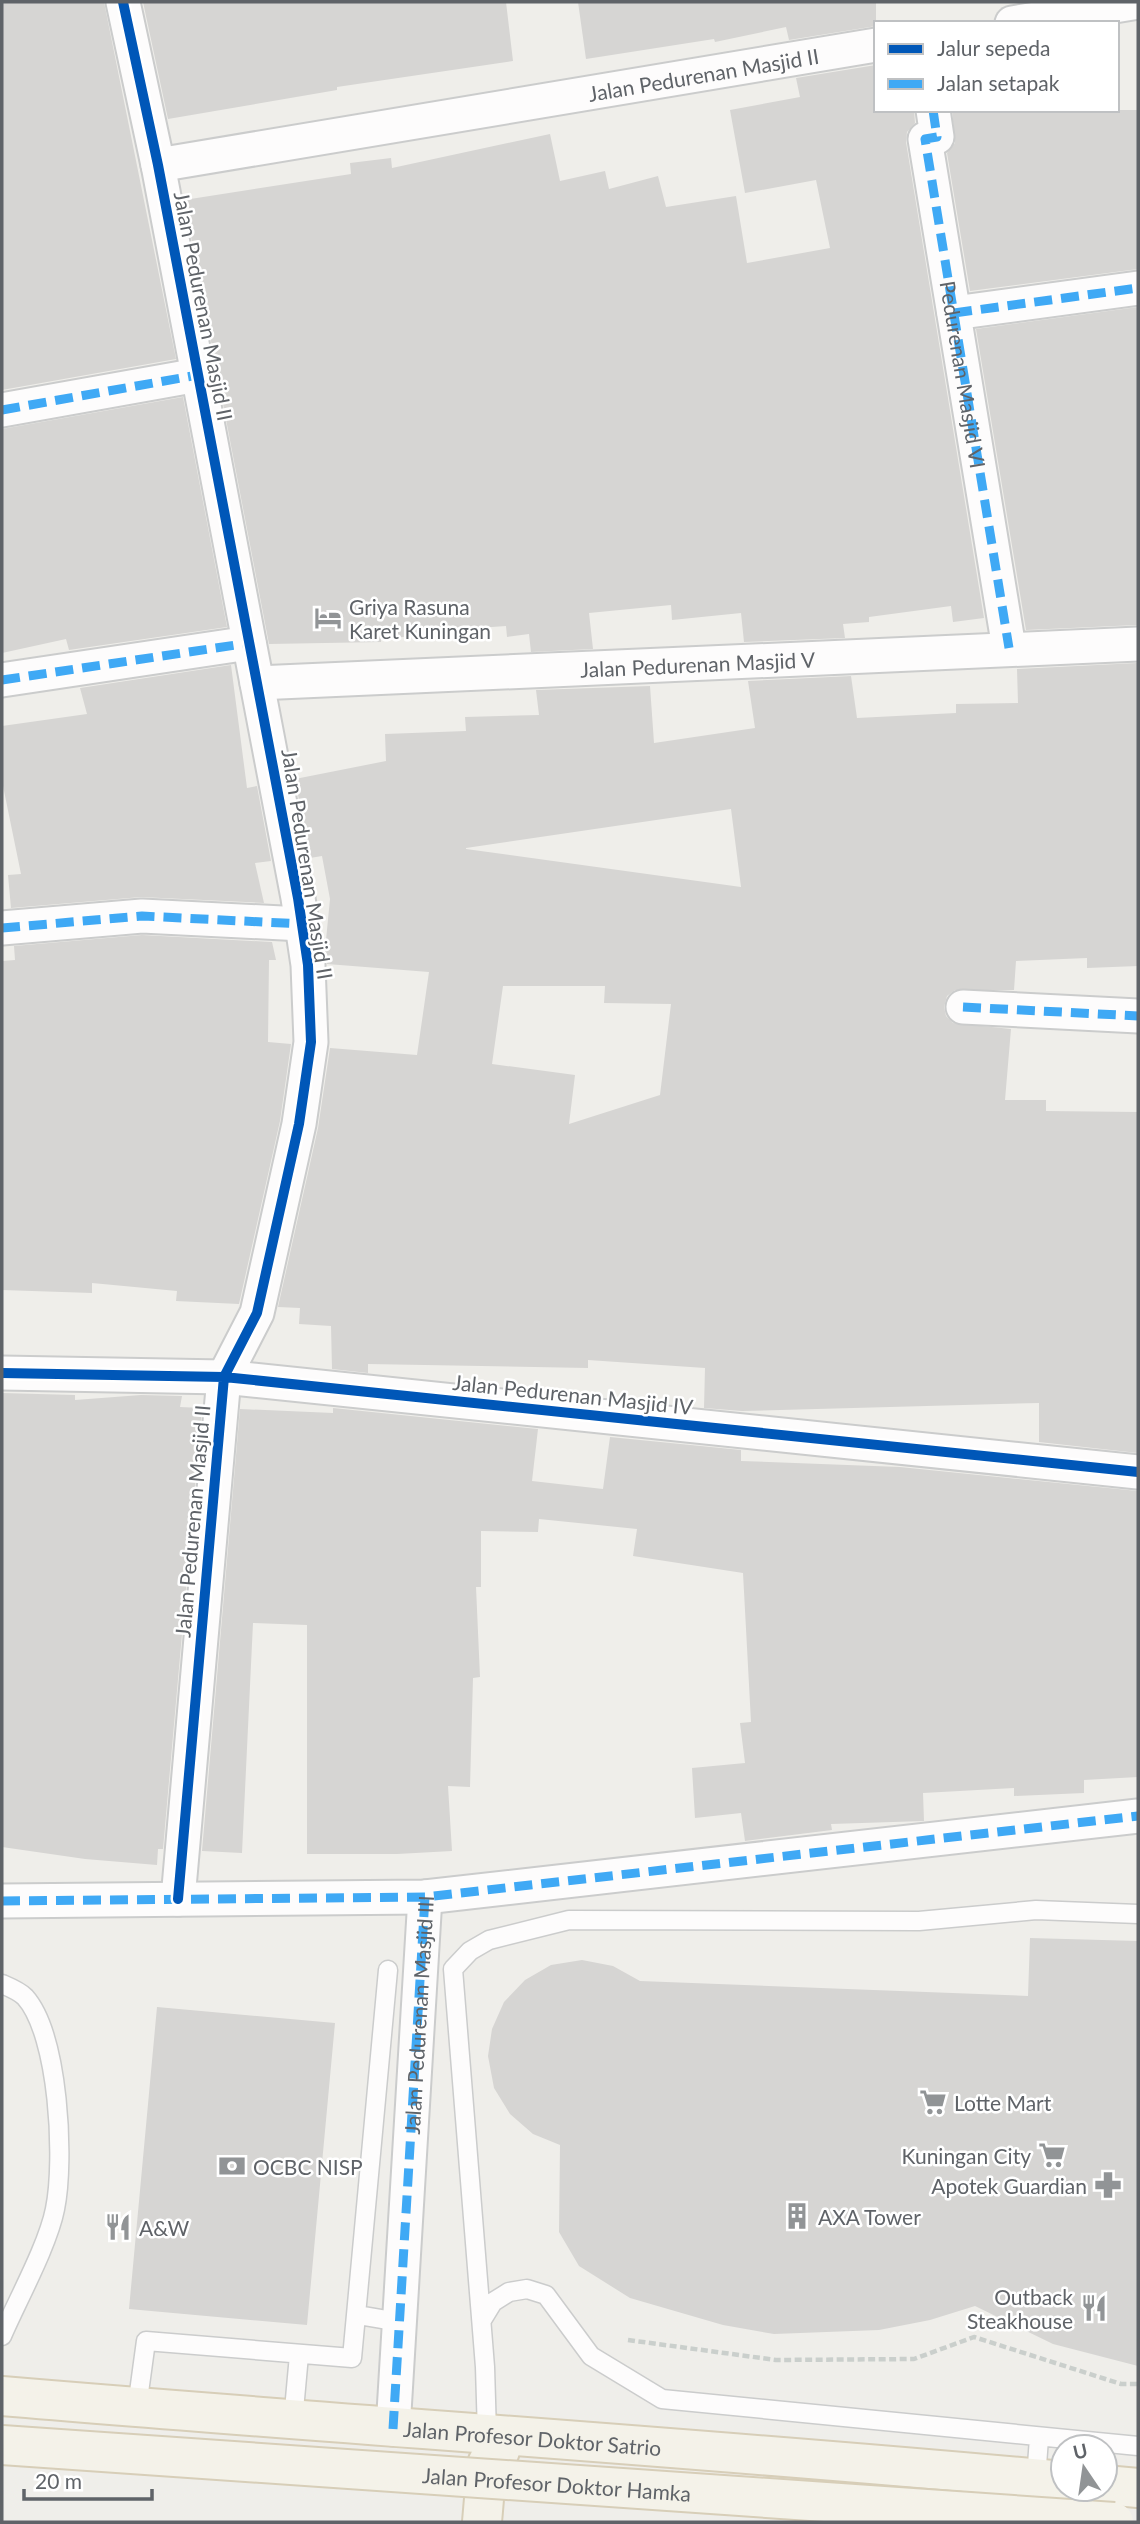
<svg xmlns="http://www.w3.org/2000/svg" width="1140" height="2524" viewBox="0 0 1140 2524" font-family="Lato,sans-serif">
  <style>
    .building { fill: #d6d5d3; fill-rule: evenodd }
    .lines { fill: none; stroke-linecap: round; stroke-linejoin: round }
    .service-casing { stroke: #cbcccc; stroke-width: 21 }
    .minor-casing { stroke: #cbcccc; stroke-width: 37 }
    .primary-casing { stroke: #d7ceb8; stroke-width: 42 }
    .path { stroke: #cacfcc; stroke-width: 4.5; stroke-dasharray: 7 3.5; stroke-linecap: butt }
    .service { stroke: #fdfcfc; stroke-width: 18 }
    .minor { stroke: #fdfcfc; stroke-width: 33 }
    .primary { stroke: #f4f2e9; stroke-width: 38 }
    .primary-bridge-casing { stroke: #d7ceb8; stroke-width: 42; stroke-linecap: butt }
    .primary-bridge { stroke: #f4f2e9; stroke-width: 38 }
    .quiet { stroke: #3fa9f5; stroke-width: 9; stroke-dasharray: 18 9; stroke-linecap: butt }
    .cycleway-casing { stroke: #fff; stroke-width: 15 }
    .cycleway { stroke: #0057b8; stroke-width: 10 }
    .labels { text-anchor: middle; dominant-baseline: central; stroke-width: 5; stroke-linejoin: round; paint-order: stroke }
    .street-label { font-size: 21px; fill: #5f6368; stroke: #fff }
    .poi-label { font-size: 21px; fill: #5f6368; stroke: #fff; text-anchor: start }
  </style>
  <rect width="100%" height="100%" fill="#efeeea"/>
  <path class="building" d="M2,2H104L176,359L2,390Z
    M143,2H506L513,61L337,87V90L168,119Z
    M578,2H876V26L789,40L786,27L715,42L714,39L586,59Z
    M876,65V110H914L915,123L907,132L906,142L984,618L953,622L951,606L869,617V622L843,624L845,638L744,642L741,613L672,620L671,605L589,613L593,649L531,652L529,634L507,637L506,626L435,631L436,634L381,639V642L269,644L184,200L351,174L350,163L391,158L392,168L550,134L560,181L605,171L609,189L658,176L666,207L736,196L747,263L830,248L816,180L745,193L730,110L800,97L796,78Z
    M952,110H1138V269L970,291L947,153L955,143Z
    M1138,307L1137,625L1026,630L976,329Z
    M183,397L227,627L69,650L66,639L2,653V429Z
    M1137,663L1138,966L1087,968V958L1016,961L1014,990H955L947,996L944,1007L946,1016L953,1023L1011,1029L1005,1100H1046V1111L1138,1112V1453L1039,1442V1403L742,1411L704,1408L705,1368L588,1360V1368L368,1364V1373L332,1369L331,1326L299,1324L300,1308L278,1307L318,1128L330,1048L417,1055L429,972L327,964L325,950L330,899L322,856L310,858L295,779L386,761L385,734L466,731L465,717L539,715L536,690L650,686L654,743L755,728L748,681L851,676L857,718L956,713V704L1018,703L1017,669ZM731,809L741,887L466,849V848ZM503,986H605L604,1003L671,1004L660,1095L569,1124L575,1075L492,1064Z
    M231,665L247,788L257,786L271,861L255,863L264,903L141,897L11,908L8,875L21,874L2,781V726L87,714L80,688Z
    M142,935L272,942L276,960H269L268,1042L291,1044L280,1121L239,1304L176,1301L177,1291L92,1283V1293L2,1290V961L15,960L14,946Z
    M2,1393L75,1395V1400L141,1395L182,1396L180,1407L202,1408L163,1849H158L157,1865L85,1859L2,1847Z
    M333,1408L538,1429L532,1481L603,1489L610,1437L741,1450V1461L900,1467L1138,1491V1777L1084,1780V1793L1014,1796V1788L923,1793L924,1821L831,1824L832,1830L745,1841L741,1813L695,1818L692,1768L745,1763L740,1723L751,1722L743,1573L633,1556L637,1529L539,1519L538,1532L481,1531V1587H476L480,1677L473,1678L470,1787L448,1786L452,1851L397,1854H307V1625L253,1623L242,1853L202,1851L240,1409L333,1413Z
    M1030,1938L1138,1941V2366L1053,2344L975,2306L930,2320L879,2330L774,2334L723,2325L630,2298L579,2266L559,2232L560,2145L533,2134L510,2114L494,2088L488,2056L492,2029L504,2002L525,1980L551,1965L582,1960L613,1966L640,1981L1028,1996Z
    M157,2007L335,2023L307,2325L129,2309Z"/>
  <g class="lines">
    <defs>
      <path id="service" d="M2,1984C9,1987 19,1991 25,1997C59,2035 65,2160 55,2209C48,2245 17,2301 2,2336
        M358,2315L399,2322
        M482,2320L493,2302L509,2292L527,2289L546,2295L591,2356L662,2399L1138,2446
        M137,2407L146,2341L352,2358L388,1970
        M293,2421L299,2355
        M487,2434L485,2367L453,1969L470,1951L489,1940L569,1920L919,1921L1036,1910L1138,1914
        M1036,2479L1039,2438"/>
      <g id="minor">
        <path d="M123,2L158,165L298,898L308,965L311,1042L299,1124L257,1313L224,1377L178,1899"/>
        <path d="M1012,23L1138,2"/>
        <path id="s1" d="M933,110L937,137L925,139L1009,648"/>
        <path id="s2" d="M158,165L876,45"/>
        <path d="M954,313L1138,288"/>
        <path d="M2,410L198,375"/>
        <path d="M2,680L249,643"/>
        <path id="s3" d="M257,683L1138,644"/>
        <path d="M2,928L142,916L302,924"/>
        <path d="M963,1007L1138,1016"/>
        <path d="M2,1373L224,1377L1138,1472"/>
        <path d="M2,1901L425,1897L1138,1816"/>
        <path id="s4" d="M393,2429L425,1897"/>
      </g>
      <g id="primary">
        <path id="s5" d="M2,2396C355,2426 710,2448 1063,2481"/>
        <path d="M1105,2485L1138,2488"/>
        <path d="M482,2522L487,2464L492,2454L500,2451"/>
      </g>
    </defs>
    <use href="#service" class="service-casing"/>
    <use href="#minor" class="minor-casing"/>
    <use href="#primary" class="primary-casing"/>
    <path class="path" d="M628,2340L776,2360L914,2359L974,2337L1121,2384H1138"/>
    <use href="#service" class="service"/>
    <use href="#minor" class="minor"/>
    <use href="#primary" class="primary"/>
    <defs>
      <g id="primary-bridge">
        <path id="s6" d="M2,2445L1114,2522"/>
      </g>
    </defs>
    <use href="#primary-bridge" class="primary-bridge-casing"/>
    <use href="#primary-bridge" class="primary-bridge"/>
    <path class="quiet" d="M933,110L937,137L925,139L1009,648
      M954,313L1138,288
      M2,410L198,375
      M2,680L249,643
      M2,928L142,916L302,924
      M963,1007L1138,1016
      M2,1901L425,1897L1138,1816
      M393,2429L425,1897"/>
    <defs>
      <path id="cycleway" d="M123,2L158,165L298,898L308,965L311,1042L299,1124L257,1313L224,1377L178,1899
        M2,1373L224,1377L1138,1472"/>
    </defs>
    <use href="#cycleway" class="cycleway-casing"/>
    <use href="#cycleway" class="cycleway"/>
  </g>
  <defs>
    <symbol id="hotel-bare" viewBox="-9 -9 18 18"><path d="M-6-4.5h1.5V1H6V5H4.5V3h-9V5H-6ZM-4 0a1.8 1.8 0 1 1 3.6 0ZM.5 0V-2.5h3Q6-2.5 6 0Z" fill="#919496" stroke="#fff" stroke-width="2.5" paint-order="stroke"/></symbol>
    <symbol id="supermarket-bare" viewBox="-9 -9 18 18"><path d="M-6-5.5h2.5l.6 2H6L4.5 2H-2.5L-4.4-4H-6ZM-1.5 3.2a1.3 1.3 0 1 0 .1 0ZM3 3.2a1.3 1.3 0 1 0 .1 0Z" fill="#919496" stroke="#fff" stroke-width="2.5" paint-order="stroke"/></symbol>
    <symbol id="bank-bare" viewBox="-9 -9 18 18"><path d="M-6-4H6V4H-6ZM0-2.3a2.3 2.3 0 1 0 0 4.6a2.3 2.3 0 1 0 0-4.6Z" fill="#919496" stroke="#fff" stroke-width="2.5" paint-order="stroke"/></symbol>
    <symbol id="pharmacy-bare" viewBox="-9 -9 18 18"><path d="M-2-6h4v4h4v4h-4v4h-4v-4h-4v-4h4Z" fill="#919496" stroke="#fff" stroke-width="2.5" paint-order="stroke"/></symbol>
    <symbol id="building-bare" viewBox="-9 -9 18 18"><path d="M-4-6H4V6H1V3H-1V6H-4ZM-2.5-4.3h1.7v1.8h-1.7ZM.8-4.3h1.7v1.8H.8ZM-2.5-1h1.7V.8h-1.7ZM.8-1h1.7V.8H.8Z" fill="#919496" stroke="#fff" stroke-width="2.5" paint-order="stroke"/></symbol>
    <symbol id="restaurant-bare" viewBox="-9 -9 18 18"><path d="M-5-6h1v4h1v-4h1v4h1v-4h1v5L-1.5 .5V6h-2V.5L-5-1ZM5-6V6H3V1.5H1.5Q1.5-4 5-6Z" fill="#919496" stroke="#fff" stroke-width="2.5" paint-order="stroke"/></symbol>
  </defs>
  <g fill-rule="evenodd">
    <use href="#hotel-bare" x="309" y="599" width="38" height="38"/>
    <use href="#supermarket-bare" x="914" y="2083" width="38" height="38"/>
    <use href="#supermarket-bare" x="1033" y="2136" width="38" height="38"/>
    <use href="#bank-bare" x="213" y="2147" width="38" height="38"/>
    <use href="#pharmacy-bare" x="1089" y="2166" width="38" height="38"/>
    <use href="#building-bare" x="778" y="2197" width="38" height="38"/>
    <use href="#restaurant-bare" x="99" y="2208" width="38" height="38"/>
    <use href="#restaurant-bare" x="1075" y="2289" width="38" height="38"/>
  </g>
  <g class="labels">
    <g class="street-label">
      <text stroke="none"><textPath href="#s2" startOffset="553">Jalan Pedurenan Masjid II</textPath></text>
      <text transform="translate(204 306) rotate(79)">Jalan Pedurenan Masjid II</text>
      <text stroke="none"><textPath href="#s1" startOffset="278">Pedurenan Masjid VI</textPath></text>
      <text stroke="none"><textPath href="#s3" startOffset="441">Jalan Pedurenan Masjid V</textPath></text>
      <text transform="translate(308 864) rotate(81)">Jalan Pedurenan Masjid II</text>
      <text transform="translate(573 1394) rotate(6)">Jalan Pedurenan Masjid IV</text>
      <text transform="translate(192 1521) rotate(-85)">Jalan Pedurenan Masjid II</text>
      <text stroke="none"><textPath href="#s4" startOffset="415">Jalan Pedurenan Masjid III</textPath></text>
      <text stroke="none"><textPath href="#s5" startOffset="532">Jalan Profesor Doktor Satrio</textPath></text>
      <text stroke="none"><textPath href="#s6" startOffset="556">Jalan Profesor Doktor Hamka</textPath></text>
    </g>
    <g class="poi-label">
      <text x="349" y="606">Griya Rasuna<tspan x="349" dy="24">Karet Kuningan</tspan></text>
      <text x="954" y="2102">Lotte Mart</text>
      <text x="1031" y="2155" text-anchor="end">Kuningan City</text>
      <text x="253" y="2166">OCBC NISP</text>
      <text x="1087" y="2185" text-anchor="end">Apotek Guardian</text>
      <text x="818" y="2216">AXA Tower</text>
      <text x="139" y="2227">A&amp;W</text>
      <text x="1073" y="2296" text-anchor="end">Outback<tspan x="1073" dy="24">Steakhouse</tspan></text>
    </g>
  </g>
  <rect width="1140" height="2524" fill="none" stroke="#5f6368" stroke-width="7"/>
  <rect x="874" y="21" width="245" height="91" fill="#ffffff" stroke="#bfc1c3" stroke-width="2"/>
  <rect x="888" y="44" width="35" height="10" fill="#0057b8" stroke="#bfc1c3" stroke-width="2"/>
  <text x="937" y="56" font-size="21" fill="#5f6368">Jalur sepeda</text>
  <rect x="888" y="79" width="35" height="10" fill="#3fa9f5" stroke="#bfc1c3" stroke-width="2"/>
  <text x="937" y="91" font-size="21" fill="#5f6368">Jalan setapak</text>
  <g transform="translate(1084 2468) rotate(347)"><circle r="33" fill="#ffffff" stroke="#bfc1c3" stroke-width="2"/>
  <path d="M0-5L12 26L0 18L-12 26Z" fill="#919496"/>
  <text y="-10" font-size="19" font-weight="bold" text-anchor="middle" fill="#5f6368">U</text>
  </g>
  <path d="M24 2489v10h128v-10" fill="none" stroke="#5f6368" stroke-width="3.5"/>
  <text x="35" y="2489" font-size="21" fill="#5f6368" stroke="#ffffff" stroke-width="5" paint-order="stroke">20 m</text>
</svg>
